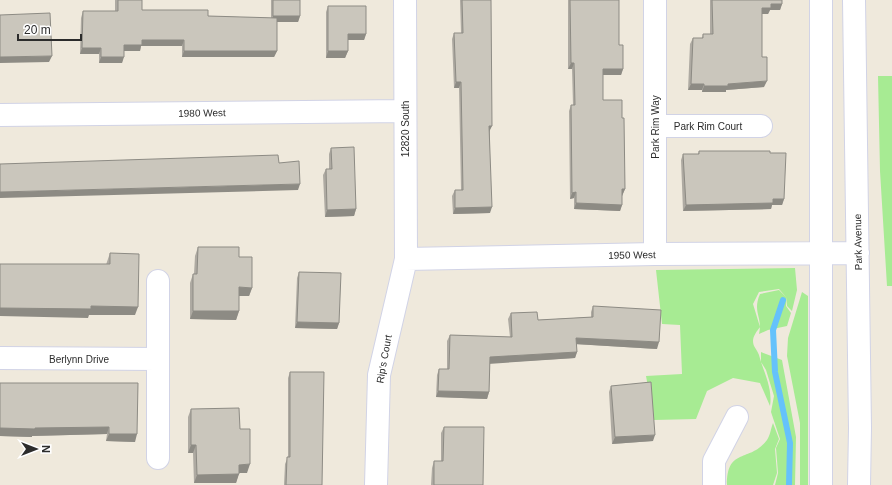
<svg xmlns="http://www.w3.org/2000/svg" width="892" height="485" viewBox="0 0 892 485" font-family="Helvetica,sans-serif">
  <style>
    .green { fill: #a7eb93 }
    .lines { fill: none; stroke-linecap: round; stroke-linejoin: round }
    .stream { stroke: #65c2fb; stroke-width: 6 }
    .minor-casing { stroke: #d1d3e6; stroke-width: 24 }
    .minor { stroke: #fff; stroke-width: 22 }
    .wall { fill: #aeaaa2 }
    .shaded-wall { fill: #8d8b84 }
    .building { fill: #cac6bc; stroke: #8d8b84 }
    .labels { text-anchor: middle; dominant-baseline: central; stroke-width: 3; stroke-linejoin: round; paint-order: stroke }
    .street-label { font-size: 10px; fill: #2c2c2c; stroke: #fff }
  </style>
  <rect width="100%" height="100%" fill="#efe9dc"/>
  <path class="green" d="M878,76H892V286H887L880,171Z
    M795,268L797,290L792,311L787,306L786,297V306L791,313L787,326L768,330L759,334C763,317 752,312 760,294L779,290L786,297L779,289L759,292L753,304L760,327C757,331 753,336 753,341C753,347 757,349 759,355C763,371 773,388 770,406L760,383L733,378L707,391L696,419L654,420L646,376L682,374L680,325L662,324L656,270Z
    M802,292L808,296V485H800V423L787,356L788,338Z
    M761,352L782,360L796,437L795,485H775L778,473L776,448L780,439L771,412L774,396L766,370L761,362Z
    M773,423L779,439L775,449L777,473L773,485H727C727,447 750,463 767,440C770,436 771,428 773,423Z"/>
  <g class="lines">
    <path class="stream" d="M783,300L773,330L775,372L790,443L789,485"/>
    <defs>
      <path id="minor" d="M655,0V254
        M854,0L860,428L859,485
        M0,115L404,111
        M655,126H761
        M406,259L655,254L858,253
        M0,358L158,359
        M158,458V281
        M376,485L379,375L406,259L405,0
        M714,485V461L737,417
        M821,485V0"/>
    </defs>
    <use href="#minor" class="minor-casing"/>
    <use href="#minor" class="minor"/>
  </g>
  <path class="wall" d="M115,0H142V10L208,16L271,18V0H300V16L298,22H277V51L274,57H182V46H141L140,51H124L122,63H99V54H80L81,18L83,11H115Z
    M460,0H491L490,132V213L453,214L452,196L455,190H461L459,88H454L452,39L454,33H461Z
    M568,0H619V45L623,69L621,75H603V100L622,118L625,189L622,196V205L620,211L574,209V198L570,199L569,111L571,105H573L572,69H568Z
    M710,0H782V4L780,10H770L768,14H762V57L764,87L726,90V92H702V90H688L690,44L693,38H702L703,34H710Z
    M328,6L366,34L364,40H348V51L345,58H326V12Z
    M331,148L356,209L354,216L325,217L323,175L326,169H329V154Z
    M699,151L770,153L784,199L782,205H772L771,209L683,211L681,160L683,154H698Z
    M198,247L239,257L252,288L249,296H239V311L236,320L190,319V283L193,274H194L195,256Z
    M110,253L135,315H89L88,318Z
    M299,272L339,323L337,329L295,328L297,278Z
    M593,306L657,349L576,344L577,352L575,358L490,363L489,392L487,399L436,397L437,375L439,369H447V341L450,335L510,337L508,319L511,313L538,320L591,317V312Z
    M290,372L322,485H284L285,464L288,457V378Z
    M138,383L135,442L106,441L107,434L32,436V437L0,436Z
    M611,386L653,441L612,444L609,392Z
    M191,409L240,429L247,473H239L236,483H194L193,453H188V417Z
    M444,427L483,485H431L432,468L434,461H441V433Z"/>
  <path class="shaded-wall" d="M771,4H782L780,10H770L768,14H760L762,8Z
    M273,16H300L298,22H271Z
    M348,34H366L364,40H345Z
    M142,40H184L182,46H141L140,51H122L124,45Z
    M82,48H101L99,54H80Z
    M184,51H277L274,57H182Z
    M328,51H348L345,58H326Z
    M52,56L49,62L0,63V57Z
    M101,57H124L122,63H99Z
    M571,63H574L572,69H568Z
    M603,69H623L621,75H601Z
    M767,81L764,87L726,90V92H702L704,86Z
    M456,82H461L459,88H454Z
    M691,84H704L702,90H688Z
    M489,126H492L489,132Z
    M300,184L298,190L0,198V192Z
    M622,189H625L622,196H620Z
    M576,192L574,198L570,199L572,193Z
    M773,199H784L782,205H772L771,209L683,211L686,205Z
    M576,203L622,205L620,211L574,209Z
    M492,207L490,213L453,214L455,208Z
    M356,209L354,216L325,217L327,210Z
    M239,287L252,288L249,296H236Z
    M91,306L138,307L135,315H89L88,318L0,316V308Z
    M193,311H239L236,320L190,319Z
    M297,322L339,323L337,329L295,328Z
    M576,338L659,342L657,349L574,344Z
    M577,352L575,358L488,364L490,357Z
    M438,391L489,392L487,399L436,397Z
    M109,427L107,434L32,436V437L0,436V428Z
    M109,434H137L135,442L106,441Z
    M655,435L653,441L612,444L615,437Z
    M191,445H196L193,453H188Z
    M250,464L247,473H236L239,465Z
    M239,474L236,483H194L197,475Z"/>
  <path class="building" d="M118,0H142V10H208V16L277,18V51H184V40H142V45H124V57H101V48H82L83,11H118Z
    M273,0H300V16H273Z
    M462,0H491L492,126H489L492,207L455,208V190H463L461,82H456L454,33H463Z
    M570,0H619V45H623V69H603V100H622V118H624L625,189H622V205L576,203V192L572,193L571,105H575L574,63H571Z
    M712,0H782V4H771V8H762V57H767V81L728,84V86H704V84H691L693,38H703V34H713Z
    M328,6H366V34H348V51H328Z
    M50,13L52,56L0,57V15Z
    M354,147L356,209L327,210L326,169H332L331,148Z
    M699,151H770V153H786L784,199H773V203L686,205L683,154H699Z
    M278,155L279,163L299,161L300,184L0,192V164Z
    M198,247H239V257H252V288L239,287V311H193V274H197Z
    M110,253L139,254L138,307L91,306V309L0,308V264H110Z
    M299,272L341,273L339,323L297,322Z
    M593,306L661,310L659,342L576,338L577,352L490,357L489,392L438,391L439,369H449L450,335L512,337L511,313L537,312L538,320L593,317Z
    M290,372H324L322,485H286L287,457H290Z
    M651,382L655,435L615,437L611,386Z
    M0,383H138L137,434H109V427L35,428V429L0,428Z
    M239,408L240,429H250V464L239,465V474L197,475L196,445H191V409Z
    M444,427H484L483,485H434V461H443Z"/>
  <g class="labels">
    <g class="street-label">
      <text transform="translate(202 113) rotate(-1)">1980 West</text>
      <text x="708" y="126">Park Rim Court</text>
      <text transform="translate(655 127) rotate(-90)">Park Rim Way</text>
      <text transform="translate(405 129) rotate(-90)">12820 South</text>
      <text transform="translate(858 242) rotate(-91)">Park Avenue</text>
      <text transform="translate(632 255) rotate(-1)">1950 West</text>
      <text x="79" y="359">Berlynn Drive</text>
      <text transform="translate(384 359) rotate(-80)">Rip's Court</text>
    </g>
  </g>
  <g transform="translate(36 449) rotate(90)" stroke="#ffffff" stroke-width="3" paint-order="stroke">
  <path d="M0-3L7 15L0 10L-7 15Z" fill="#2c2c2c"/>
  <text y="-6" font-size="11" font-weight="bold" text-anchor="middle" fill="#2c2c2c">N</text>
  </g>
  <path d="M18 34v6h63v-6" fill="none" stroke="#2c2c2c" stroke-width="2"/>
  <text x="24" y="34" font-size="12" fill="#2c2c2c" stroke="#ffffff" stroke-width="3" paint-order="stroke">20 m</text>
</svg>
